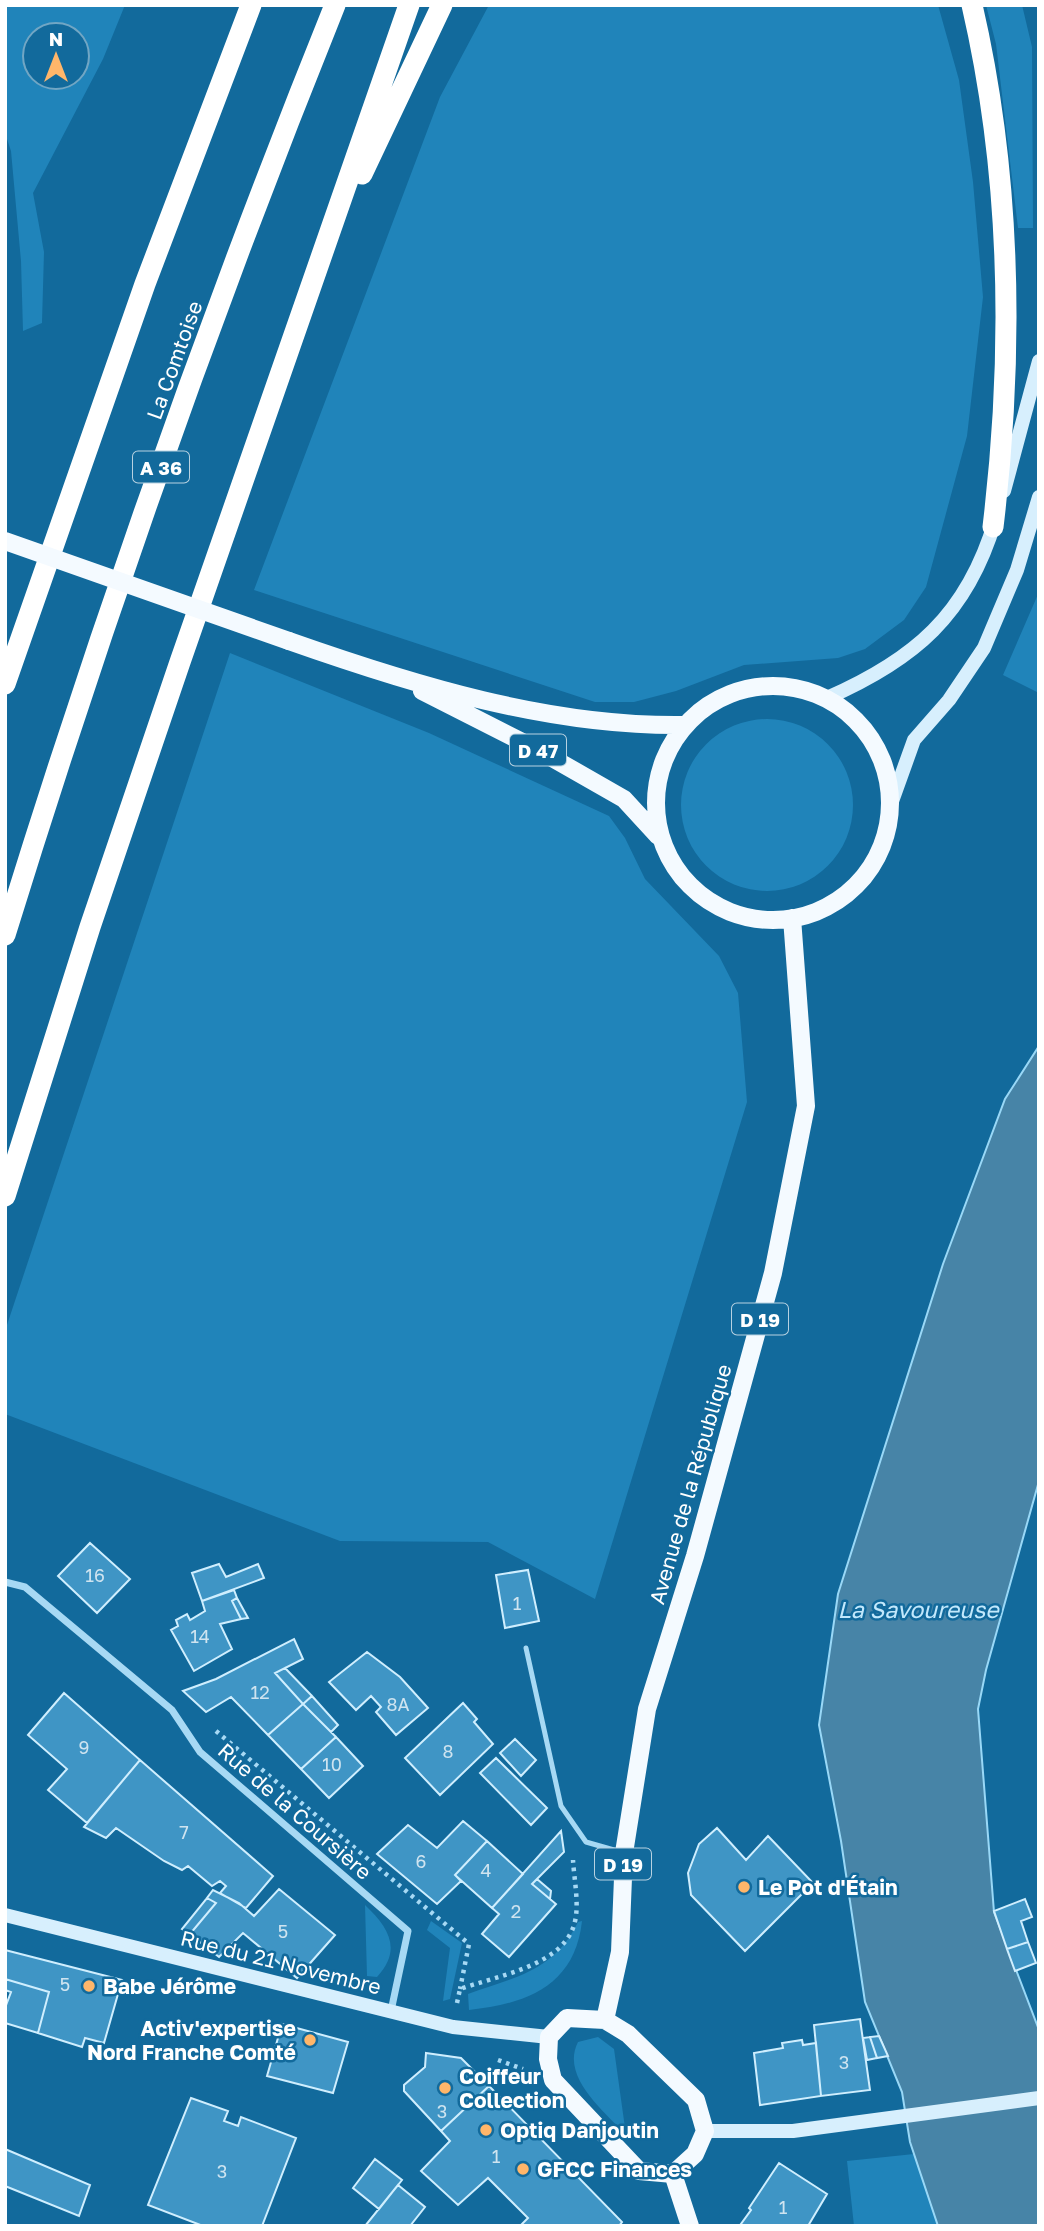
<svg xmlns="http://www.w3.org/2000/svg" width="1044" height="2231" viewBox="0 0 1044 2231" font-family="'Golos Text',sans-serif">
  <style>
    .green { fill: #2084ba; fill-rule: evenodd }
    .water { fill: #4784a7; stroke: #99d8f7; stroke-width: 2 }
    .building { fill: #3f95c5; stroke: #cfeefe; stroke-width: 2 }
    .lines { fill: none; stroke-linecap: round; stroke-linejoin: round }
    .path { stroke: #a7d9f4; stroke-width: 4.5; stroke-dasharray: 3.5 5; stroke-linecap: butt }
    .lane { stroke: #a7d9f4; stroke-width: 5 }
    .street { stroke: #a7d9f4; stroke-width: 7 }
    .secondary { stroke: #d7effd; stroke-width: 14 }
    .primary { stroke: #f4faff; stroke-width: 18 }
    .highway { stroke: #fff; stroke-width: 21 }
    .primary-bridge { stroke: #f4faff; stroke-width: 18 }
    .poi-dot { fill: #ffb66a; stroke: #126a9c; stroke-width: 2.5 }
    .labels { text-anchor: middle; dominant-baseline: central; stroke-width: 5; stroke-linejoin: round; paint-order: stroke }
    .number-label { font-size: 18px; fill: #cfe4f0 }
    .shield { fill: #126a9c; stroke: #b8d2e1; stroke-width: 2 }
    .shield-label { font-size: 19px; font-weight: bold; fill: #fff }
    .street-label { font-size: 21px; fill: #fff; stroke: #126a9c }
    .poi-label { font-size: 21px; font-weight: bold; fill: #fff; stroke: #126a9c; text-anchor: start }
    .water-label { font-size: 23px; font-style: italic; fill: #c2e8fc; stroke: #126a9c }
  </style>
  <rect width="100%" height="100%" fill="#126a9c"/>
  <path class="green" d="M5,5H125L103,59L33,193L44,252L42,323L23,331L21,261L11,151L5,133ZM77,35V77H35V35Z
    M489,5H938L959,80L973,182L983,297L967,436L926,587L904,620L865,649L838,658L744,665L676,691L634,702H595L254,590L440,97Z
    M986,5H1022L1032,47L1033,228H1018L996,44Z
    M1039,592V693L1003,675Z
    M230,653L429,733L609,816L625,838L645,879L719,956L738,993L747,1102L595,1599L488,1542L340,1541L5,1414V1331Z
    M681 805a86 86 0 1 1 172 0a86 86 0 1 1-172 0Z
    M365,1905C388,1927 403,1949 377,1977L367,1976Z
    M431,1921L462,1943L450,1999L443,2001L450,1948L427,1930Z
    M582,1921C575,1986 526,2004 469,2010L468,1994C516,1977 554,1971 578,1922Z
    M598,2037L614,2049L626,2135C605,2112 560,2077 578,2042Z
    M914,2154L938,2226H854L847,2161Z"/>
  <path class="water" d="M1039,1046V1481L986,1670L978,1709L994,1912L1039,2030V2226H938L910,2142L902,2092L865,2002L841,1841L819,1725L838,1594L943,1264L1005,1099Z"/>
  <path class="building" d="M90,1543L130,1579L97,1613L58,1576Z
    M219,1564L226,1577L258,1564L264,1578L202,1601L192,1573Z
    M528,1570L539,1621L505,1628L496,1575Z
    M234,1590L237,1598L232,1601L241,1619L220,1624L232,1649L194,1671L171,1630L178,1626L176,1620L187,1614L190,1620L205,1611L202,1601Z
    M237,1598L248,1618L241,1619L232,1601Z
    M294,1639L303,1659L275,1673L303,1704L268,1735L231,1697L206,1712L183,1691L216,1679Z
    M367,1652L400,1677L428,1708L396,1735L376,1712L381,1707L371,1696L356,1710L329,1682Z
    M285,1668L312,1696L303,1704L275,1673Z
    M64,1693L140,1760L87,1823L48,1790L67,1769L28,1735Z
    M312,1696L338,1725L331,1732L303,1704Z
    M463,1703L477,1719L474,1722L493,1744L440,1795L405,1758Z
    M303,1704L336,1737L301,1769L268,1735Z
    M336,1737L363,1766L329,1798L301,1769Z
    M515,1739L536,1760L521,1776L500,1753Z
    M496,1758L547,1808L531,1825L480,1773Z
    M140,1760L273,1876L246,1908L220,1893L226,1886L220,1881L212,1886L188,1866L182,1870L164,1861L116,1828L106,1838L84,1827Z
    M463,1821L487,1841L455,1875L461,1881L437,1904L377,1854L408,1825L437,1848Z
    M717,1828L746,1860L768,1836L813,1883L745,1951L691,1895L688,1873L699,1844Z
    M561,1831L564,1852L532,1884L556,1904L509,1957L482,1934L499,1914L492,1908Z
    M487,1841L523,1874L492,1908L455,1875Z
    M537,1879L551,1891L550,1899L532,1884Z
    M279,1889L335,1935L297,1978L243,1933L219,1957L190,1934L216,1903L207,1898L213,1890L239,1903L254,1916Z
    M207,1898L216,1903L190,1934L182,1929Z
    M1025,1899L1032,1917L1021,1921L1028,1942L1007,1949L994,1911Z
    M1028,1942L1036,1963L1015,1971L1007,1949Z
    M5,1950L122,1980L104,2043L85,2038L82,2047L38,2033L49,1992L5,1979Z
    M5,1979L49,1992L38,2033L5,2023V2008L11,1992L5,1990Z
    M860,2019L870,2090L821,2096L814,2025Z
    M282,2024L348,2042L333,2093L267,2076Z
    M879,2036L888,2056L877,2058L870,2037Z
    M870,2037L877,2058L867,2060L863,2038Z
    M802,2040L803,2045L816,2043L821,2096L760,2105L754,2053L783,2048L782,2043Z
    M426,2053L461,2058L489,2086L441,2131L404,2091V2085L425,2067Z
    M489,2086L622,2222L619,2226H520L528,2218L488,2178L458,2205L421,2171L450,2141L441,2131Z
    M191,2098L228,2111L224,2121L238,2126L241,2117L296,2138L262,2226H203L148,2205Z
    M5,2149L90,2185L79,2216L5,2186Z
    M375,2159L402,2180L379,2209L353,2188Z
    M779,2163L827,2194L808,2226H743L741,2224L751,2210L749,2208Z
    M398,2185L425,2207L410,2226H365Z"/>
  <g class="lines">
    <path class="path" d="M216,1731L469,1944L460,1989
      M457,2003L460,1989C496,1976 562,1966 574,1925C580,1907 574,1879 573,1860
      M498,2060L523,2069"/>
    <path class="lane" d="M526,1648L561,1806L586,1842L621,1852"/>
    <path class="street" d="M5,1582L25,1587L172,1710L200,1752L408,1931L391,2011"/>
    <path class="secondary" d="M1004,491L1039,361
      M827,698C914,660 967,615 995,521
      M890,807L914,740L949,700L984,648L1017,570L1039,497
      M5,1915L453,2027L549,2037
      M705,2131H793L1039,2098"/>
    <path class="primary" d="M289,641C414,685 550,727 684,725
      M656 803a117 117 0 1 1 234 0a117 117 0 1 1-234 0Z
      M422,691L540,751L624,799L658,836
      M567,2018L605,2020L628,2034L696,2100L705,2131L695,2154L673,2174L639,2171L553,2080L548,2059L549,2037Z
      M605,2020L620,1952L624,1853L647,1709L695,1556L773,1273L806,1106L792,918
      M673,2174L690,2226"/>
    <path class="highway" d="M972,5C1012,178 1014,352 993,527
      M362,174L442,5
      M5,684L145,284L251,5
      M5,935C102,621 212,310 335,5
      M5,1196L90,927L180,662L409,5"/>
    <path class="primary-bridge" d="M5,541L289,641"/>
  </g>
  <g class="poi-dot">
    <circle cx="744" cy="1887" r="7"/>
    <circle cx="89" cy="1986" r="7"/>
    <circle cx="310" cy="2040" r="7"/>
    <circle cx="445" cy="2088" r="7"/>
    <circle cx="486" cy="2130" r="7"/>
    <circle cx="523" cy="2169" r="7"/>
  </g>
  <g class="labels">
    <g class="number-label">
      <text x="95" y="1575">16</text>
      <text x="517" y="1603">1</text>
      <text x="200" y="1636">14</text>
      <text x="260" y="1692">12</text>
      <text x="398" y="1704">8A</text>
      <text x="84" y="1747">9</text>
      <text x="448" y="1751">8</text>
      <text x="332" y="1764">10</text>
      <text x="184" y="1832">7</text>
      <text x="421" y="1861">6</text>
      <text x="486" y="1870">4</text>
      <text x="516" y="1911">2</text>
      <text x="283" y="1931">5</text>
      <text x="65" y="1984">5</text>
      <text x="844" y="2062">3</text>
      <text x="442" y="2111">3</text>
      <text x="496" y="2156">1</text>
      <text x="222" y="2171">3</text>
      <text x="783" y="2207">1</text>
    </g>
    <g class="shield">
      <rect x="133" y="451.5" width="56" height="31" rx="5"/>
      <rect x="510" y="734.5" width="56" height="31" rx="5"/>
      <rect x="732" y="1303.5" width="56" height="31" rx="5"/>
      <rect x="595" y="1848.5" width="56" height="31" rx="5"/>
    </g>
    <g class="shield-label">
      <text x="161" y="467">A 36</text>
      <text x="538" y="750">D 47</text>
      <text x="760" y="1319">D 19</text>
      <text x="623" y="1864">D 19</text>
    </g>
    <g class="street-label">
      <text transform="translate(174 360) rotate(-70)">La Comtoise</text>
      <text transform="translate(690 1484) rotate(-74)">Avenue de la République</text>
      <text transform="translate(295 1811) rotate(41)">Rue de la Coursière</text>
      <text transform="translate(281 1962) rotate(14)">Rue du 21 Novembre</text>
    </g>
    <g class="poi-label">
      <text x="758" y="1887">Le Pot d'Étain</text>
      <text x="103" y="1986">Babe Jérôme</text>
      <text x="296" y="2028" text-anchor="end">Activ'expertise<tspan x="296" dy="24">Nord Franche Comté</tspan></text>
      <text x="459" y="2076">Coiffeur<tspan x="459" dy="24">Collection</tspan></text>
      <text x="500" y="2130">Optiq Danjoutin</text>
      <text x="537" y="2169">GFCC Finances</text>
    </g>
    <g class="water-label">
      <text x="918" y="1609">La Savoureuse</text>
    </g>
  </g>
  <rect width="1044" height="2231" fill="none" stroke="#ffffff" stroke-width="14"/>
  <g transform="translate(56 56)"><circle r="33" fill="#126a9c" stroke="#71a6c4" stroke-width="2"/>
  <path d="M0-5L12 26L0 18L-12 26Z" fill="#ffb66a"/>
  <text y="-10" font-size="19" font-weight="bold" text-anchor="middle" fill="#ffffff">N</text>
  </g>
</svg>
